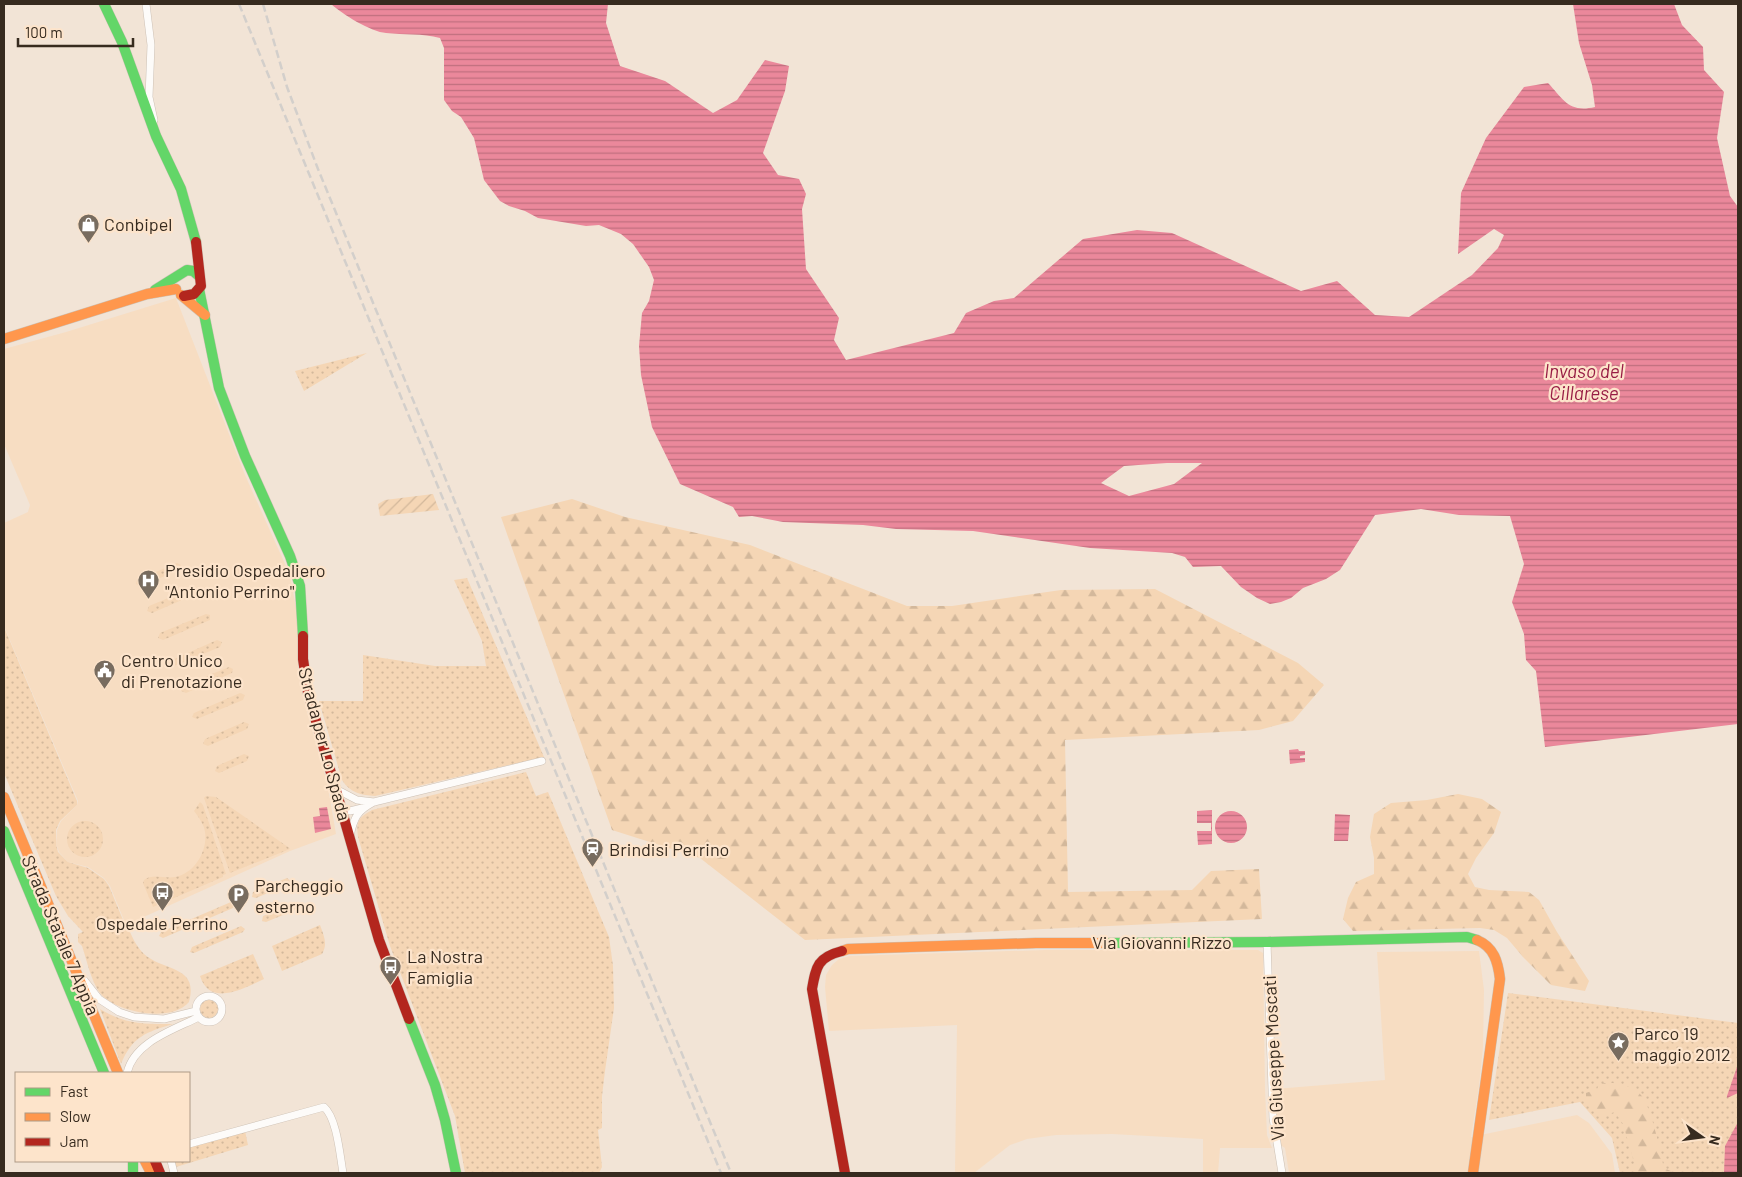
<svg xmlns="http://www.w3.org/2000/svg" width="1742" height="1177" viewBox="0 0 1742 1177" font-family="Barlow,sans-serif">
  <style>
    .built { fill: #f7ddc2 }
    .grass { fill: url(#grass-dots) }
    .forest { fill: url(#forest-firs) }
    .garden { fill: url(#garden-furrows) }
    .water { fill: url(#water-rules); fill-rule: evenodd }
    .lines { fill: none; stroke-linecap: round; stroke-linejoin: round }
    .street-casing { stroke: #cdc1b5; stroke-width: 8 }
    .fast-casing { stroke: #cdc1b5; stroke-width: 11 }
    .slow-casing { stroke: #cdc1b5; stroke-width: 11 }
    .jam-casing { stroke: #cdc1b5; stroke-width: 11 }
    .street { stroke: #fdfbf9; stroke-width: 7 }
    .fast { stroke: #63d668; stroke-width: 10 }
    .slow { stroke: #ff974d; stroke-width: 10 }
    .jam { stroke: #b3261e; stroke-width: 10 }
    .rail { stroke: #d3cfcb; stroke-width: 2.5; stroke-dasharray: 8 4; stroke-linecap: butt }
    .labels { text-anchor: middle; dominant-baseline: central; stroke-width: 4.5; stroke-linejoin: round; paint-order: stroke }
    .poi-label { font-size: 18px; fill: #372b1f; stroke: #fde4cb; text-anchor: start }
    .street-label { font-size: 18px; fill: #372b1f; stroke: #fde4cb }
    .water-label { font-size: 19px; font-style: italic; fill: #981d45; stroke: #fde4cb }
  </style>
  <defs>
    <pattern id="grass-dots" width="8" height="8" patternUnits="userSpaceOnUse" patternTransform="scale(1.25)"><rect width="8" height="8" fill="#f5d6b5"/><path d="M2 2h.1M6 6h.1" fill="none" stroke="#d3b89b" stroke-width="1.8" stroke-linecap="round"/></pattern>
    <pattern id="forest-firs" width="22" height="20" patternUnits="userSpaceOnUse" patternTransform="scale(1.25)"><rect width="22" height="20" fill="#f5d6b5"/><path d="M5 1l3.5 6h-7zM16 11l3.5 6h-7z" fill="#d3b89b"/></pattern>
    <pattern id="garden-furrows" width="10" height="10" patternUnits="userSpaceOnUse" patternTransform="scale(1.25)"><rect width="10" height="10" fill="#f5d6b5"/><path d="M-1 1l2-2M0 10L10 0M9 11l2-2" fill="none" stroke="#d3b89b"/></pattern>
    <pattern id="water-rules" width="6" height="5" patternUnits="userSpaceOnUse" patternTransform="scale(1.25)"><rect width="6" height="5" fill="#eb889b"/><path d="M0 2.5h6" fill="none" stroke="#bf6f7e"/></pattern>
  </defs>
  <rect width="100%" height="100%" fill="#f2e4d6"/>
  <path class="built" d="M176,298L245,475L290,575L299,624L298,670L303,697L327,782L336,834L290,851L126,925L110,886L104,878L88,867L68,862L59,852L56,844L57,830L61,821L77,805L78,801L4,626V523L28,512L30,505L4,444V349L66,332Z
    M1046,950H1258L1263,953L1265,1089L1267,1135L1272,1148H1220L1218,1173H1203V1139L1112,1134L1056,1135L1027,1139L1010,1145L974,1173H955L957,1025L829,1031L825,987L826,975L832,965L839,959L850,956Z
    M1479,951L1484,990L1483,1047L1479,1086L1471,1137L1577,1115L1589,1123L1612,1154L1615,1173H1289L1285,1148L1279,1144L1275,1089L1385,1080L1377,952Z"/>
  <path class="grass" d="M367,353L304,391L295,371Z
    M177,563L181,565L180,570L140,586L136,584L137,580Z
    M467,578L544,757L375,796C361,795 350,793 342,780L319,701H363V655L435,666H486L482,641L454,580Z
    M195,587L200,589L198,593L152,613L147,611L149,606Z
    M206,614L210,615V620L163,640L158,638L160,633Z
    M4,627L77,801V805L60,821L56,830V844L58,852L68,862L88,868L104,879L109,886L123,920L113,924L121,923L122,927H128C132,937 136,946 144,954C164,972 199,965 189,1002C172,1023 116,1013 100,993C91,981 87,961 82,946L78,942V934L83,932L68,916L56,896L4,773Z
    M217,640L222,642L220,647L174,666L170,664L172,660Z
    M229,667L233,669L232,673L186,693L181,691L183,686Z
    M240,693L245,695L243,700L197,719L192,717L194,713Z
    M244,722L249,724L247,729L208,746L203,744L205,739Z
    M244,754L249,756L247,761L219,773L215,771L217,766Z
    M526,772L536,796L548,792L609,937L613,966L614,1008L605,1071L602,1096V1128L598,1130L602,1167L599,1173H465L455,1116L390,946L358,837C356,821 358,818 372,810Z
    M206,796L216,797L288,847L290,849L230,873L204,798Z
    M200,802L203,805L226,874L223,875V877L153,907L143,883L144,880C153,873 164,879 175,877C194,874 208,851 205,832C204,824 199,818 194,811Z
    M67 839a18 18 0 1 1 36 0a18 18 0 1 1-36 0Z
    M287,878L291,881L289,884L256,898L252,897L253,892Z
    M231,902L235,904L233,908L163,938L159,936L161,932Z
    M297,902L301,903L300,908L266,922L262,921L263,916Z
    M320,925C324,936 328,944 322,954L282,971L272,946Z
    M241,926L245,929L243,932L194,953L190,952L192,947Z
    M253,954L264,979C245,988 210,1008 200,976Z
    M1508,993L1738,1023V1173H1620L1612,1138L1580,1102L1489,1120Z
    M200 1009a9 9 0 1 1 18 0a9 9 0 1 1-18 0Z
    M100,1009C127,1025 144,1024 173,1024C146,1032 132,1037 121,1064Z
    M245,1131L248,1145L176,1167L174,1161H189V1147Z"/>
  <path class="forest" d="M572,499L625,517L750,545L907,606H952L1061,590L1155,589L1298,663L1324,685L1293,721L1259,730L1065,740L1068,892L1192,890L1211,871L1259,869L1262,919L805,940L700,858L612,830L501,517Z
    M1458,794L1482,799L1501,812L1494,833L1476,858L1468,874L1475,887L1489,890L1529,892L1539,900L1557,932L1589,981L1585,991L1551,985L1523,957L1507,938L1494,930L1480,928L1353,931L1343,919L1348,898L1356,882L1374,874V858L1370,837L1374,814L1391,803L1427,800Z
    M1604,1083C1615,1082 1631,1085 1640,1094C1651,1104 1660,1151 1664,1168L1675,1173H1637L1623,1124L1615,1112L1601,1116L1586,1099V1093L1597,1089L1599,1085Z"/>
  <path class="garden" d="M433,494L439,510L380,516L378,504L385,500Z"/>
  <path class="water" d="M331,4H608L606,23L620,66L665,81L713,113L737,100L765,60L789,66L785,91L763,153L778,175L799,179L806,194L802,209L806,269L839,318L834,340L846,360L954,333L966,313L994,301L1014,298L1083,239L1137,230L1172,233L1301,291L1337,281L1375,315L1409,317L1472,275L1498,248L1504,235L1494,229L1458,254L1461,193L1486,138L1524,87L1548,83C1564,100 1569,113 1595,107L1592,85L1579,43L1573,4H1674L1682,25L1703,47L1704,70L1724,92L1717,138L1730,196L1738,207V724L1545,747L1536,671L1526,660L1524,634L1512,602L1524,564L1510,516L1459,515L1421,509L1375,515L1340,570L1326,579L1303,588L1291,598L1281,602L1270,604L1257,598L1241,587L1221,566L1193,567L1185,557L1172,553L1090,548L973,531L896,529L863,525L783,522L752,516L739,517L733,507L680,484L652,427L641,375L639,346L642,313L649,301L654,280L649,267L633,244L621,234L599,225L586,226L538,218L525,211L509,206L500,201L484,180L474,138L461,117L452,111L444,100V48L440,38C422,33 404,35 386,33C371,32 342,14 331,4ZM1167,463H1202L1174,484L1129,496L1101,483L1124,466Z
    M1298,749L1299,751H1305V755L1300,756V758H1305V762L1290,764L1289,750Z
    M327,807L331,829L315,833L313,817L320,816L319,808Z
    M1212,810V844L1198,845L1197,831H1211V823H1197V811Z
    M1215 827a16 16 0 1 1 32 0a16 16 0 1 1-32 0Z
    M1335,814L1350,815L1348,841H1334Z
    M1738,1064V1093L1727,1098V1096Z
    M1738,1122V1173H1724L1725,1146Z"/>
  <g class="lines">
    <defs>
      <path id="street" d="M146,4L151,45L149,97L154,120
        M336,789L357,800L374,802
        M341,809L350,811L362,808
        M350,836C354,817 357,811 374,802L542,761
        M1267,942L1273,1118L1282,1173
        M84,980L99,999L119,1012L134,1017L164,1019L196,1011
        M196 1009a13 13 0 1 1 26 0a13 13 0 1 1-26 0Z
        M127,1073C134,1042 173,1030 199,1017
        M189,1144L324,1107C337,1118 340,1156 343,1173
        M171,1161L174,1173"/>
      <path id="fast" d="M104,4L122,42L156,136L181,189L196,242
        M199,289L219,388L245,456L290,556L300,586L303,636
        M155,290L187,270L193,271L199,276
        M4,831L104,1073
        M1104,943L1267,942L1467,937L1477,940
        M409,1019L435,1085L445,1120L456,1173
        M133,1161V1173"/>
      <path id="slow" d="M181,295L205,315
        M4,339L147,294L176,289
        M4,797L118,1073
        M842,951L848,949L1036,943H1104
        M145,1161L151,1173
        M1473,1173L1500,979C1498,962 1494,947 1477,940"/>
      <path id="jam" d="M184,296L194,294L201,286L196,242
        M303,636V659L308,693L379,940L409,1019
        M842,951C818,957 816,966 812,989L845,1173
        M155,1161L160,1173"/>
    </defs>
    <use href="#street" class="street-casing"/>
    <use href="#fast" class="fast-casing"/>
    <use href="#slow" class="slow-casing"/>
    <use href="#jam" class="jam-casing"/>
    <use href="#street" class="street"/>
    <use href="#fast" class="fast"/>
    <use href="#slow" class="slow"/>
    <use href="#jam" class="jam"/>
    <path class="rail" d="M239,4L721,1173
      M263,4L287,87L318,169L731,1173"/>
  </g>
  <defs>
    <symbol id="shop-pin" viewBox="-11 -11 22 30"><path d="M0 17L-7.5 6A9.5 9.5 0 1 1 7.5 6Z" fill="#786c5f" stroke="#fde4cb"/><path d="M-5-2.5h2.3a2.7 3.5 0 0 1 5.4 0H5L5.5 6h-11ZM-1.5-2.5h3a1.5 2.3 0 0 0-3 0Z" fill="#fff"/></symbol>
    <symbol id="hospital-pin" viewBox="-11 -11 22 30"><path d="M0 17L-7.5 6A9.5 9.5 0 1 1 7.5 6Z" fill="#786c5f" stroke="#fde4cb"/><path d="M-5-5h3v3.5h4V-5h3V5h-3V1.5h-4V5h-3Z" fill="#fff"/></symbol>
    <symbol id="civic-pin" viewBox="-11 -11 22 30"><path d="M0 17L-7.5 6A9.5 9.5 0 1 1 7.5 6Z" fill="#786c5f" stroke="#fde4cb"/><path d="M-.6-6.5H3V-4.5H.6V-3L4-1V1h2V6H-6V1h2V-1L-.6-3ZM-1.2 2.5V6h2.4V2.5Z" fill="#fff"/></symbol>
    <symbol id="station-pin" viewBox="-11 -11 22 30"><path d="M0 17L-7.5 6A9.5 9.5 0 1 1 7.5 6Z" fill="#786c5f" stroke="#fde4cb"/><path d="M-3-6H3Q5-6 5-4V2Q5 4 3 4L4.5 6H3L1.5 4h-3L-3 6H-4.5L-3 4Q-5 4-5 2V-4Q-5-6-3-6ZM-3.5-4v3h7v-3ZM-3.5 1v1.5H-2V1ZM2 1v1.5H3.5V1Z" fill="#fff"/></symbol>
    <symbol id="bus-pin" viewBox="-11 -11 22 30"><path d="M0 17L-7.5 6A9.5 9.5 0 1 1 7.5 6Z" fill="#786c5f" stroke="#fde4cb"/><path d="M-5-6H5V4H4V6H2V4H-2V6H-4V4H-5ZM-3.5-4V0h7V-4ZM-3.5 1.2v1.5H-2V1.2ZM2 1.2v1.5H3.5V1.2Z" fill="#fff"/></symbol>
    <symbol id="parking-pin" viewBox="-11 -11 22 30"><path d="M0 17L-7.5 6A9.5 9.5 0 1 1 7.5 6Z" fill="#786c5f" stroke="#fde4cb"/><path d="M-3.5-5.5H1a3.5 3.5 0 0 1 0 7H-1V5.5H-3.5ZM-1-3.4V-.6H.8a1.4 1.4 0 0 0 0-2.8Z" fill="#fff"/></symbol>
    <symbol id="sight-pin" viewBox="-11 -11 22 30"><path d="M0 17L-7.5 6A9.5 9.5 0 1 1 7.5 6Z" fill="#786c5f" stroke="#fde4cb"/><path d="M0-6L1.8-2.2L6-1.7L2.9 1.2L3.7 5.4L0 3.3L-3.7 5.4L-2.9 1.2L-6-1.7L-1.8-2.2Z" fill="#fff"/></symbol>
  </defs>
  <g fill-rule="evenodd">
    <use href="#shop-pin" x="76" y="212" width="25" height="34"/>
    <use href="#hospital-pin" x="136" y="568" width="25" height="34"/>
    <use href="#civic-pin" x="92" y="658" width="25" height="34"/>
    <use href="#station-pin" x="580" y="836" width="25" height="34"/>
    <use href="#bus-pin" x="150" y="880" width="25" height="34"/>
    <use href="#parking-pin" x="226" y="882" width="25" height="34"/>
    <use href="#bus-pin" x="378" y="954" width="25" height="34"/>
    <use href="#sight-pin" x="1606" y="1030" width="25" height="34"/>
  </g>
  <g class="labels">
    <g class="poi-label">
      <text x="104" y="224">Conbipel</text>
      <text x="165" y="570">Presidio Ospedaliero<tspan x="165" dy="21">"Antonio Perrino"</tspan></text>
      <text x="121" y="660">Centro Unico<tspan x="121" dy="21">di Prenotazione</tspan></text>
      <text x="609" y="849">Brindisi Perrino</text>
      <text x="255" y="885">Parcheggio<tspan x="255" dy="21">esterno</tspan></text>
      <text x="162" y="923" text-anchor="middle">Ospedale Perrino</text>
      <text x="407" y="956">La Nostra<tspan x="407" dy="21">Famiglia</tspan></text>
      <text x="1634" y="1033">Parco 19<tspan x="1634" dy="21">maggio 2012</tspan></text>
    </g>
    <g class="street-label">
      <text transform="translate(325 744) rotate(75)">Strada per Lo Spada</text>
      <text transform="translate(61 935) rotate(67)">Strada Statale 7 Appia</text>
      <text x="1162" y="942">Via Giovanni Rizzo</text>
      <text transform="translate(1273 1058) rotate(-93)">Via Giuseppe Moscati</text>
    </g>
    <g class="water-label">
      <text x="1584" y="370">Invaso del<tspan x="1584" dy="22">Cillarese</tspan></text>
    </g>
  </g>
  <rect width="1742" height="1177" fill="none" stroke="#372b1f" stroke-width="10"/>
  <rect x="15" y="1072" width="175" height="90" fill="#fde4cb" stroke="#ae9a86"/>
  <rect x="25" y="1088" width="25" height="8" fill="#63d668" stroke="#ae9a86"/>
  <text x="60" y="1097" font-size="15" fill="#372b1f">Fast</text>
  <rect x="25" y="1113" width="25" height="8" fill="#ff974d" stroke="#ae9a86"/>
  <text x="60" y="1122" font-size="15" fill="#372b1f">Slow</text>
  <rect x="25" y="1138" width="25" height="8" fill="#b3261e" stroke="#ae9a86"/>
  <text x="60" y="1147" font-size="15" fill="#372b1f">Jam</text>
  <g transform="translate(1702 1137) rotate(104)" stroke="#fde4cb" stroke-width="4" paint-order="stroke">
  <path d="M0-4L9 19L0 12L-9 19Z" fill="#372b1f"/>
  <text y="-8" font-size="14" font-weight="bold" text-anchor="middle" fill="#372b1f">N</text>
  </g>
  <path d="M18 38v8h115v-8" fill="none" stroke="#372b1f" stroke-width="2.5"/>
  <text x="25" y="38" font-size="15" fill="#372b1f" stroke="#fde4cb" stroke-width="4" paint-order="stroke">100 m</text>
</svg>
